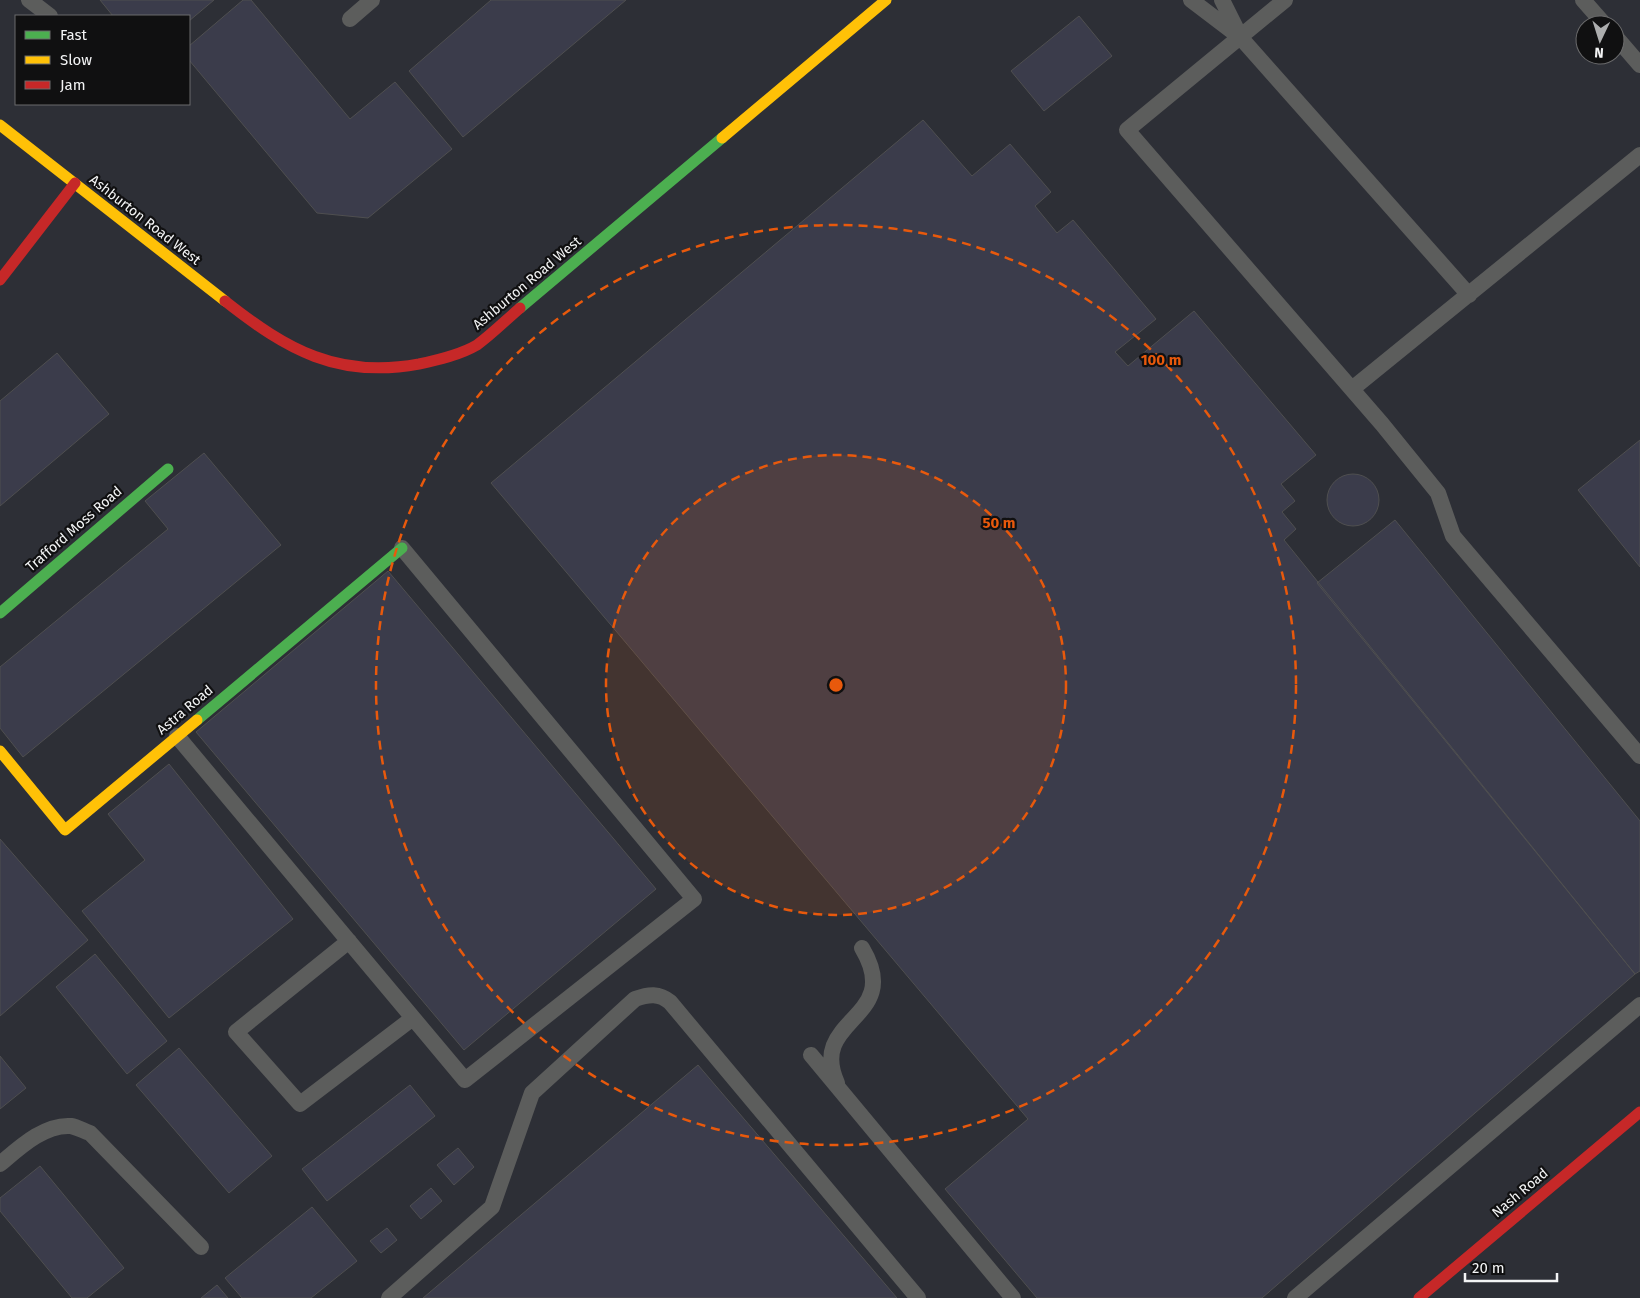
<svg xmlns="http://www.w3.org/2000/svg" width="1640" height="1298" viewBox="0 0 1640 1298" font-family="'Fira Sans',sans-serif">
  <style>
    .built { fill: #2d2f36; fill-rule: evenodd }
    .building { fill: #3b3c4b; stroke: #4f4f50 }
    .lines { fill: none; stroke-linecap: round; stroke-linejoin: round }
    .lane { stroke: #5c5d5c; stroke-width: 16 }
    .fast { stroke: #4caf50; stroke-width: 11 }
    .slow { stroke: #ffc107; stroke-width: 11 }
    .jam { stroke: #c62828; stroke-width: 11 }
    .ring { fill: none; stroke: #e8590c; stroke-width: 2.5; stroke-dasharray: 9 6 }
    .labels { text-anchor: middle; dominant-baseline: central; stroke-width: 4.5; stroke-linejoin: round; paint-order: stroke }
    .street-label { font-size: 14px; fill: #f3f4f5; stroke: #101011 }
    .centre { fill: #e8590c; stroke: #101011; stroke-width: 2.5 }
    .ring-label { font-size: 15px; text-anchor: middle; font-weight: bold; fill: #e8590c; stroke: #101011; stroke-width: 4.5; stroke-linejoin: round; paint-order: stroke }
  </style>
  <rect width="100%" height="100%" fill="#282829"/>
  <path class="built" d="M0,0H1640V1298H0ZM16,16H189V104H16ZM1585,25H1615V55H1585Z"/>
  <path class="building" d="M100,0H214L189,21V16H113Z
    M243,0H251L350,119L395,82L452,149L368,218L317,213L189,60V46Z
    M491,0H626L463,137L409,71Z
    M1079,16L1112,56L1044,111L1011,71Z
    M923,120L972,176L1010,144L1051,192L1035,206L1057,233L1073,220L1156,319L1115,352L1128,366L1194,311L1316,455L1281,484L1295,501L1282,512L1296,529L1284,540L1635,974L1262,1298H1037L945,1189L1028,1119L491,483Z
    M57,353L109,414L0,506V401Z
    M1640,440V567L1578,490Z
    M204,453L281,545L23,757L0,728V667L168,529L145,501Z
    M1327 500a26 26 0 1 1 52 0a26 26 0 1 1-52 0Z
    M1395,520L1640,821V971L1635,974L1317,583Z
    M388,571L656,889L464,1050L196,732Z
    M169,764L293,919L169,1018L82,911L145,860L108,814Z
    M0,839L88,940L0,1016Z
    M95,954L167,1041L127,1074L56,987Z
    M179,1048L272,1156L229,1193L136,1085Z
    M0,1056L26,1088L0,1109Z
    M698,1065L897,1298H423Z
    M410,1085L435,1116L327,1201L302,1169Z
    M458,1148L474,1167L454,1185L437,1165Z
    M40,1166L124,1268L87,1298H72L0,1211V1198Z
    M431,1188L442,1201L421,1219L410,1206Z
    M312,1207L357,1261L311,1298H242L225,1278Z
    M387,1228L397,1240L381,1253L370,1241Z
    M217,1285L228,1298H201Z"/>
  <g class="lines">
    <path class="lane" d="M29,0L50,16
      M1191,0L1241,38L1469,295
      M1222,0L1239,34
      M1285,0L1127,130L1382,424L1438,493L1453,536L1640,756
      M1583,0L1605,25
      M350,19L372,0
      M1615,36L1640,65
      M1352,389L1640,155
      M177,736L465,1080L694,899L402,548
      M349,941L236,1032L300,1104L413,1018
      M811,1055L1013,1298
      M837,1083C807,1017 905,1020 862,948
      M0,1164C19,1148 44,1124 71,1126C77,1127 84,1131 90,1133L201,1247
      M389,1298L492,1207L532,1093L635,999C649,994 659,993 670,1002L918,1298
      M1295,1298L1640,1005"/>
    <path class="fast" d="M520,308L722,138
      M0,613L168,469
      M197,720L402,548"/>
    <path class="slow" d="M0,125L225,301
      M722,138L886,0
      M0,751L65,830L197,720"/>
    <path class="jam" d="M0,280L75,183
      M225,301C287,350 338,379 419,364C438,360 460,355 477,345C492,334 506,320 520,308
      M1419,1298L1640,1112"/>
  </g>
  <circle cx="836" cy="685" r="230" fill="#e8590c" fill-opacity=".12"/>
  <g class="ring">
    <circle cx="836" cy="685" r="230"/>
    <circle cx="836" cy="685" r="460"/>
  </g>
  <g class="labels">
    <g class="street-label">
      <text transform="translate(145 220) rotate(38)">Ashburton Road West</text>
      <text transform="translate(527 283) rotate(-40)">Ashburton Road West</text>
      <text transform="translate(74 529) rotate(-41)">Trafford Moss Road</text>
      <text transform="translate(185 710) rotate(-40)">Astra Road</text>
      <text transform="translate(1520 1193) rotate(-40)">Nash Road</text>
    </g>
  </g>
  <circle cx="836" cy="685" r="8" class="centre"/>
  <g class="ring-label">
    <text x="1161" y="365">100 m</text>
    <text x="999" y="528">50 m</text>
  </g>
  <rect x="15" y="15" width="175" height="90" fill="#101011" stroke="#6b6b6c"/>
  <rect x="25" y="31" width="25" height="8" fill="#4caf50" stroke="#6b6b6c"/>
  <text x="60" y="40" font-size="15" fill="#f3f4f5">Fast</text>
  <rect x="25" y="56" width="25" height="8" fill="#ffc107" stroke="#6b6b6c"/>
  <text x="60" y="65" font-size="15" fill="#f3f4f5">Slow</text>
  <rect x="25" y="81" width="25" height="8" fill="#c62828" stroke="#6b6b6c"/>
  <text x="60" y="90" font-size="15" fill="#f3f4f5">Jam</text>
  <g transform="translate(1600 40) rotate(184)"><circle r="24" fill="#101011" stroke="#6b6b6c"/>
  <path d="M0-4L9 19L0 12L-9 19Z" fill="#acadae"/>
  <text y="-8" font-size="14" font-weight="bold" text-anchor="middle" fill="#f3f4f5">N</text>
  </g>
  <path d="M1465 1273v8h92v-8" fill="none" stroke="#f3f4f5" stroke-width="2.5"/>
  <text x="1472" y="1273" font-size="15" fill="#f3f4f5" stroke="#101011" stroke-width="4" paint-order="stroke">20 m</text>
</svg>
